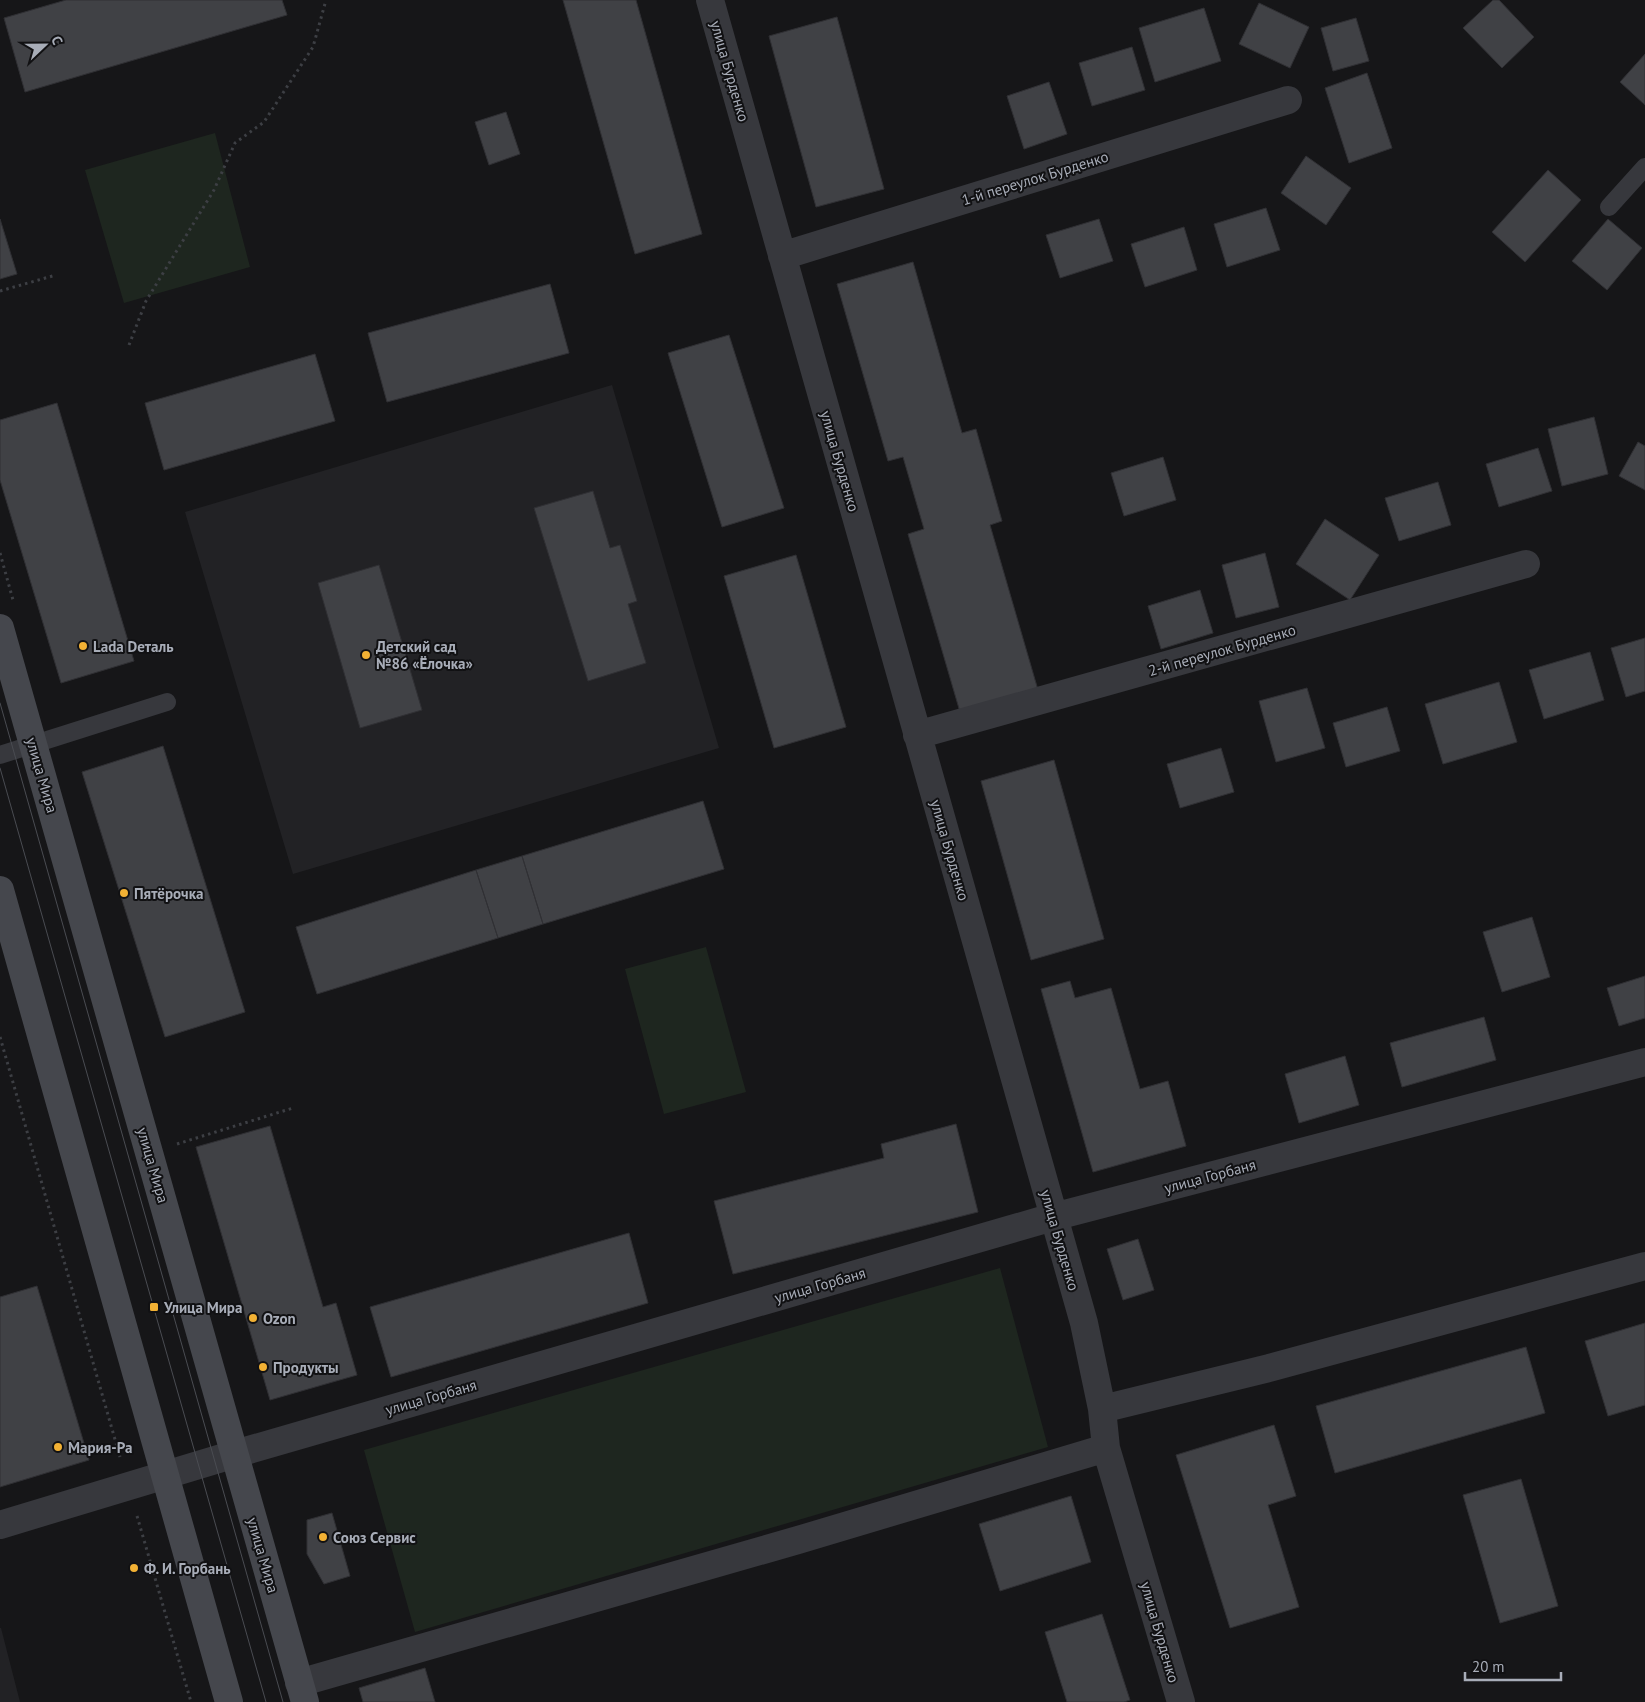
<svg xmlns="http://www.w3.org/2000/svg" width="1645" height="1702" viewBox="0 0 1645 1702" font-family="'PT Sans',sans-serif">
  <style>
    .built { fill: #222225 }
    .green { fill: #1e261f }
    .building { fill: #404145; stroke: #303034 }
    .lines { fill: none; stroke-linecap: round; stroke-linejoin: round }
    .path { stroke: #3d3f44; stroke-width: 3; stroke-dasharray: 2.5 4; stroke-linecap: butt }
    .lane { stroke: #37383d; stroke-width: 18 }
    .street { stroke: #37383d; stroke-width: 28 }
    .secondary { stroke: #45474d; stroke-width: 28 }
    .tram { stroke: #4a4c52; stroke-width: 1 }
    .poi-dot { fill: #f2b134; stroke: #111113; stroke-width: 2 }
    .labels { text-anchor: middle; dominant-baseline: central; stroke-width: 4; stroke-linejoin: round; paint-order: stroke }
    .street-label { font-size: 15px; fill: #a8adb8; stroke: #111113 }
    .poi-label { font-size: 15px; font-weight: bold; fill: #a8adb8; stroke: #111113; text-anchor: start }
  </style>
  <rect width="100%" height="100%" fill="#161618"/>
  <path class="built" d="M612,385L719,748L293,874L185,512Z
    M0,1628H1L20,1702H0Z"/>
  <path class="green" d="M215,133L250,267L124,303L85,170Z
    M706,947L746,1092L664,1114L625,969Z
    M1000,1268L1048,1447L415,1632L364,1450Z"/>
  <path class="building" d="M66,0H282L287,15L25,92L4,18Z
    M563,0H636L702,234L635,254Z
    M1493,0H1499L1534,37L1502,68L1463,28Z
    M1259,3L1309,27L1290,68L1239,44Z
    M1204,8L1221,61L1155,82L1139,28Z
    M837,17L884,189L816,207L769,36Z
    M1356,18L1369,61L1333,71L1321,28Z
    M1132,47L1145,90L1092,106L1079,63Z
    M1645,54V105L1620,82Z
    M1367,73L1392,148L1349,163L1325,88Z
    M1049,82L1067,134L1024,149L1007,96Z
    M506,112L520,154L489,165L475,122Z
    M1306,156L1351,188L1326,225L1281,193Z
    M1548,170L1581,200L1525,262L1492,232Z
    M1266,208L1280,250L1227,267L1214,224Z
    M0,219L17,274L0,279Z
    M1099,219L1113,261L1060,278L1046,235Z
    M1608,219L1642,248L1607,290L1572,261Z
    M1184,227L1197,270L1145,287L1131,244Z
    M913,262L962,433L976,429L1002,521L990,525L1038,690L960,712L908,534L924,529L903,457L888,461L837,284Z
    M550,284L569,353L387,402L368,333Z
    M729,335L784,508L722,527L668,353Z
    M315,354L335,421L164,470L145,403Z
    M57,403L134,661L61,683L0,480V420Z
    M1594,417L1608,474L1562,486L1548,429Z
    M1638,442L1645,446V490L1619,476Z
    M1538,448L1552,491L1499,507L1486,464Z
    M1163,457L1176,500L1124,516L1111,473Z
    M1438,482L1451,525L1399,541L1385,498Z
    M593,491L610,548L620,545L637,601L628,604L646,663L588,681L534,508Z
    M1325,519L1379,555L1350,600L1296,564Z
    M1265,553L1279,607L1236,618L1222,565Z
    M796,555L846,727L774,748L724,576Z
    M379,565L422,710L360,728L318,583Z
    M1200,590L1213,633L1161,649L1148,606Z
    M1645,638V691L1626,697L1611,648Z
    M1590,652L1604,700L1544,719L1529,670Z
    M1499,682L1517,742L1443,764L1425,704Z
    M1307,688L1325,748L1276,762L1259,701Z
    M1387,707L1400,751L1346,767L1333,723Z
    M163,746L245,1012L165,1037L82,772Z
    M1221,748L1234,792L1180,808L1167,764Z
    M1054,760L1104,939L1031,960L981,781Z
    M703,801L724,869L543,924L522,856Z
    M522,856L543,924L498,938L476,870Z
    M476,870L498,938L317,994L296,927Z
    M1532,917L1550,977L1502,992L1483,932Z
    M1645,976V1018L1619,1026L1607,988Z
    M1070,981L1075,998L1111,988L1140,1089L1168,1081L1186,1146L1093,1172L1041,989Z
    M1484,1017L1496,1060L1402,1087L1390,1043Z
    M1345,1056L1359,1105L1299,1123L1285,1074Z
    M956,1124L978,1212L733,1274L714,1201L884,1158L881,1144Z
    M270,1126L323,1307L336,1303L357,1375L270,1400L196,1147Z
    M629,1233L648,1303L391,1377L370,1307Z
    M1138,1239L1154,1290L1123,1300L1107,1249Z
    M37,1286L89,1460L0,1487V1297Z
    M1645,1323V1405L1608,1416L1585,1341Z
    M1526,1347L1545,1413L1335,1473L1316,1406Z
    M1274,1425L1296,1496L1268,1505L1299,1607L1230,1628L1176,1455Z
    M1521,1479L1558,1606L1500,1623L1463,1495Z
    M1071,1496L1091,1562L1000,1591L979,1524Z
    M332,1513L350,1576L324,1584L307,1554V1520Z
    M1102,1614L1130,1700L1124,1702H1067L1045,1632Z
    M425,1668L435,1702H363L359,1688Z"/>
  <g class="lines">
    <path class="path" d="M0,291L56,275
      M129,345L146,301L214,190L235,143L264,122L313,47L326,0
      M0,553L13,600
      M0,1037L120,1457
      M177,1144L293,1108
      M137,1516L191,1702"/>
    <path class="lane" d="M1609,207L1645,167
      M0,755L167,702"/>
    <path class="street" d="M710,0L1084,1323L1102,1409L1106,1448L1181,1702
      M782,256L1288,100
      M917,735L1526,564
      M1102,1409L1269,1368L1645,1266
      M0,1525L235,1454L1053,1217L1645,1062
      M299,1683L798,1540L1106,1448"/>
    <path class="secondary" d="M0,628L305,1702
      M0,890L229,1702"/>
    <path class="tram" d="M0,703L283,1702
      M0,768L266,1702"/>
  </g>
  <g class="poi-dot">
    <circle cx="83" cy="646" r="5"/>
    <circle cx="366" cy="655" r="5"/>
    <circle cx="124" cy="893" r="5"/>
    <rect x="149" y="1302" width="10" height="10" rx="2.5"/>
    <circle cx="253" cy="1318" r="5"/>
    <circle cx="263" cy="1367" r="5"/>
    <circle cx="58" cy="1447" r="5"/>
    <circle cx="323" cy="1537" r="5"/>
    <circle cx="134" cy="1568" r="5"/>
  </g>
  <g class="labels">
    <g class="street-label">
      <text transform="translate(730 71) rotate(74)">улица Бурденко</text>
      <text transform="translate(1035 178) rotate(-17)">1-й переулок Бурденко</text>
      <text transform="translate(840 461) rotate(74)">улица Бурденко</text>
      <text transform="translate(1222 650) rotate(-16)">2-й переулок Бурденко</text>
      <text transform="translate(42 775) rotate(74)">улица Мира</text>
      <text transform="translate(950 850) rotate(74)">улица Бурденко</text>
      <text transform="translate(153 1165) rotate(74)">улица Мира</text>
      <text transform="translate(1210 1176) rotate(-15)">улица Горбаня</text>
      <text transform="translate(1060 1240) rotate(74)">улица Бурденко</text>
      <text transform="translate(820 1285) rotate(-16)">улица Горбаня</text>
      <text transform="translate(431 1397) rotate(-16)">улица Горбаня</text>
      <text transform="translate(263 1555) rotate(74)">улица Мира</text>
      <text transform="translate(1160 1632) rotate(74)">улица Бурденко</text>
    </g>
    <g class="poi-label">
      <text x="93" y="646">Lada Dеталь</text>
      <text x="376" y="646">Детский сад<tspan x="376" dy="17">№86 «Ёлочка»</tspan></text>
      <text x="134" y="893">Пятёрочка</text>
      <text x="164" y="1307">Улица Мира</text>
      <text x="263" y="1318">Ozon</text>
      <text x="273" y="1367">Продукты</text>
      <text x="68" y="1447">Мария-Ра</text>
      <text x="333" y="1537">Союз Сервис</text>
      <text x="144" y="1568">Ф. И. Горбань</text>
    </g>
  </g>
  <g transform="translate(45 45) rotate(68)" stroke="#111113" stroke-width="4" paint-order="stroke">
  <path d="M0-4L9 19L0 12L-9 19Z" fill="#a8adb8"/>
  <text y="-8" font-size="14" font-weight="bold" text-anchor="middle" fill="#a8adb8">С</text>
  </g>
  <path d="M1465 1672v8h96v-8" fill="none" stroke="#a8adb8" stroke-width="2.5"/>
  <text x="1472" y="1672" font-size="15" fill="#a8adb8" stroke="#111113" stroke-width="4" paint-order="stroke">20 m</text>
</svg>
